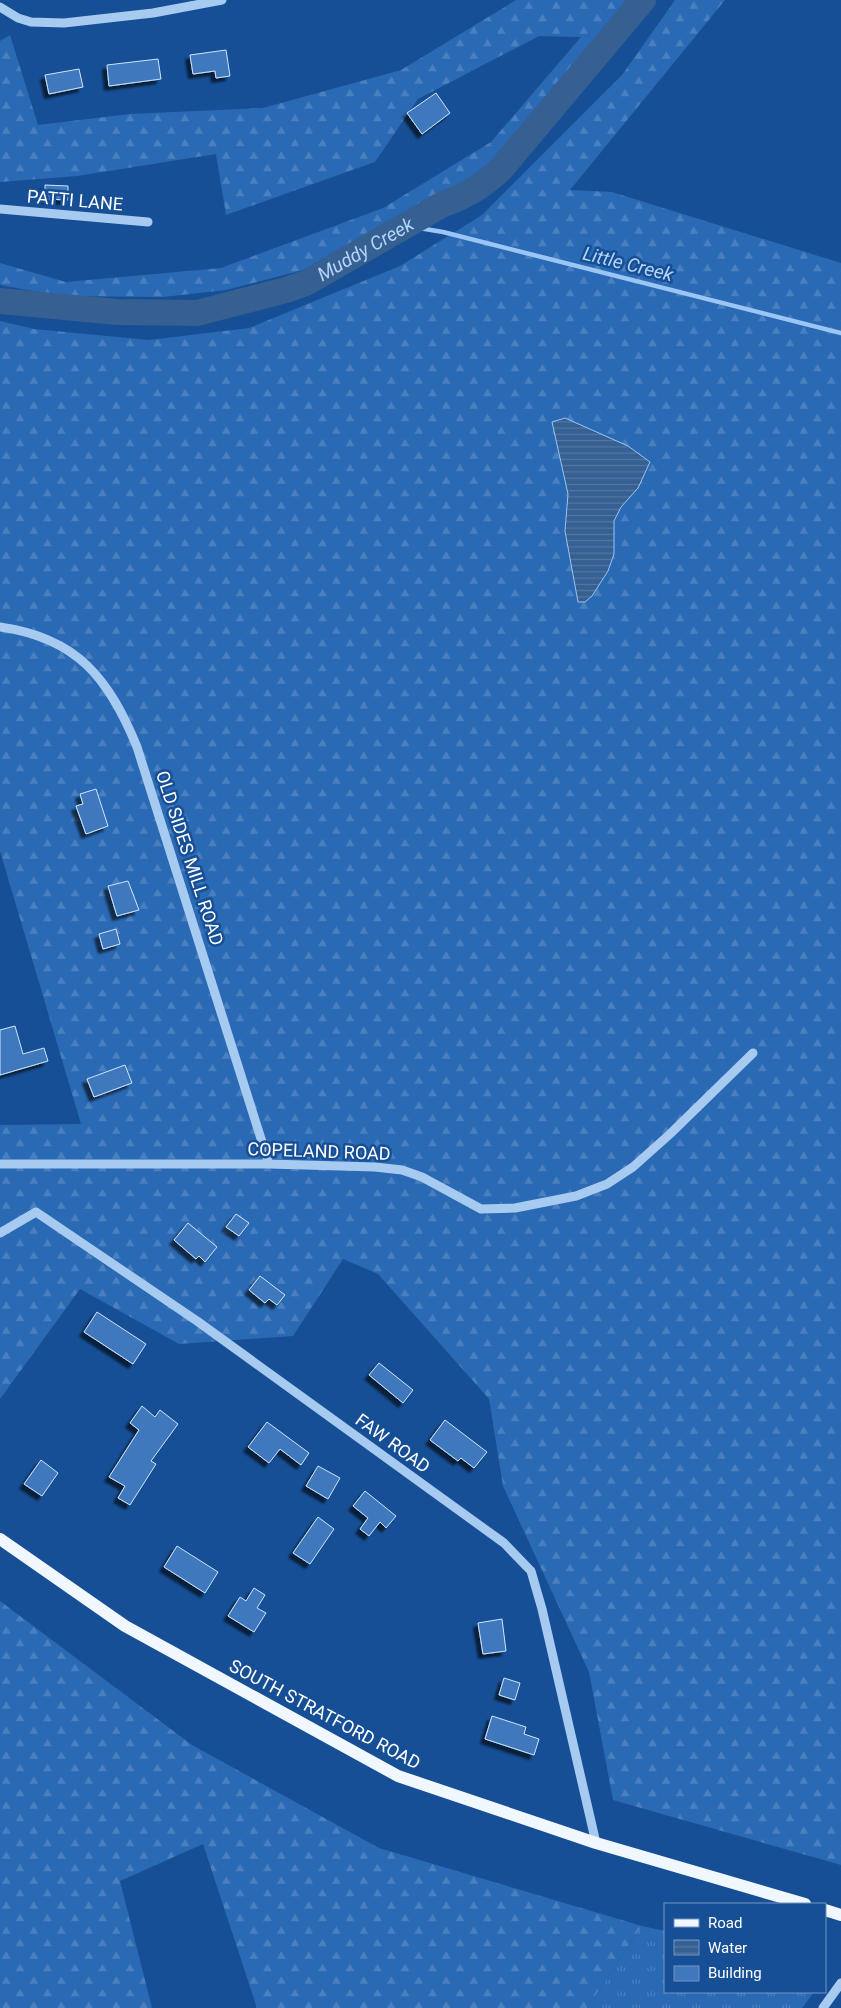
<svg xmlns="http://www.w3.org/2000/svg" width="841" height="2008" viewBox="0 0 841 2008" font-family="Roboto,sans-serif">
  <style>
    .grass { fill: url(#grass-tufts) }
    .forest { fill: url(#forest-firs) }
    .water { fill: url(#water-rules); stroke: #9ac5f4 }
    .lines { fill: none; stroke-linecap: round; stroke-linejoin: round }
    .stream { stroke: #9ac5f4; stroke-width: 4.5 }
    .river { stroke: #365f92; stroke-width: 26 }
    .building { fill: #3f78bd; stroke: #cfe4fc; filter: url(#shadow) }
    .minor { stroke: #a7caf1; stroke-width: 9 }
    .major { stroke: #f1f7ff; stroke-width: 12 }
    .labels { text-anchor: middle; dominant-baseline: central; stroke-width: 5; stroke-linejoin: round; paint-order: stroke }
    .street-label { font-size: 18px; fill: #fff; stroke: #164f95 }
    .water-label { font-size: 19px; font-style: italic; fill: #b4d4f8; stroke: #164f95 }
  </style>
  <defs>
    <pattern id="grass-tufts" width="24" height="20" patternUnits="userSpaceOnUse" patternTransform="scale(1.25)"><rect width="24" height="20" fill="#2a69b4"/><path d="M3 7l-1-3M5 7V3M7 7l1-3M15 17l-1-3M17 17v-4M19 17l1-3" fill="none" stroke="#4a80bf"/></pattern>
    <pattern id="forest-firs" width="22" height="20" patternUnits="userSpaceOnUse" patternTransform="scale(1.25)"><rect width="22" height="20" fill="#2a69b4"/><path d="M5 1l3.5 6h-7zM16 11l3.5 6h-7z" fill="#4a80bf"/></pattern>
    <pattern id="water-rules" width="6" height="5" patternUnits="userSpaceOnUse" patternTransform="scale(1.25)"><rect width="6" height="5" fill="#365f92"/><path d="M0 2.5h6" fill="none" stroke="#5477a2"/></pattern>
    <filter id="shadow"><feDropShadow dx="-4.5" dy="4.5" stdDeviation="1" flood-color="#0009"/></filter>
  </defs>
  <rect width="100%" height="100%" fill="#164f95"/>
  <path class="grass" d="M642,1926L665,1931V1992H814L802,2008H587Z"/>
  <path class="forest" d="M516,0H628L558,89L486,174L307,269L226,290L163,297L60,296L0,285V263L66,282L221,268L383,208L491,142L581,37L539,36L418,99L375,162L226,215L216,154L77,176L0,182V41L10,35L38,125L130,114L263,108L401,70Z
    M675,0H725L570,190L612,192L841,263V1865L613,1800L589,1672L503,1486L489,1399L378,1274L343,1259L293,1336L179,1344L80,1289L0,1399V1125L81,1124L0,851V321L34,329L149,340L249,328L400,266L482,215L622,75Z
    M0,1601L192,1745L379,1848L642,1926L587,2008H257L203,1844L120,1881L152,2008H0Z"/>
  <path class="water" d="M565,418L628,446L650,462L638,488L621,507L614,521V554L608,571L592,596L585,602H578L565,531L568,494L552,422Z"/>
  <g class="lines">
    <path class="stream" d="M407,226L443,232L841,333"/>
    <path class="river" id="s1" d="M0,301L117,312L197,313L286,290L306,283L443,204C466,197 484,185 501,169L643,0"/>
  </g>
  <path class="building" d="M226,50L230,76L216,78L215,71L193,74L190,55Z
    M158,59L161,79L109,86L107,65Z
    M79,69L83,87L49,94L45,75Z
    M436,93L450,113L422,134L407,113Z
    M45,185L68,186V200L45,199Z
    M96,789L108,826L86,834L76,806L83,804L80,794Z
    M128,881L139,910L117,916L108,886Z
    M116,929L120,944L103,949L99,934Z
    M15,1026L23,1054L44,1048L48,1061L0,1075V1030Z
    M125,1065L132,1083L94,1097L87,1079Z
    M236,1214L249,1223L239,1236L226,1227Z
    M188,1223L217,1247L205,1262L199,1256L196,1259L174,1240Z
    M260,1276L285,1295L277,1305L269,1299L265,1303L249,1290Z
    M97,1312L146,1344L133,1364L84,1332Z
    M379,1363L413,1390L403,1403L369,1375Z
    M142,1406L155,1417L160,1410L178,1424L151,1461L156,1464L130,1505L118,1498L125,1486L109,1477L139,1430L130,1423Z
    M445,1420L487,1452L474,1468L461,1458L458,1461L430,1440Z
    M267,1422L309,1453L301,1465L280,1449L269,1463L248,1447Z
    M41,1460L58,1473L42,1496L24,1484Z
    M318,1466L340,1478L328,1499L306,1486Z
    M365,1491L396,1516L386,1528L380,1522L369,1536L360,1529L368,1518L353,1506Z
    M318,1517L334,1529L310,1564L293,1553Z
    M177,1546L218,1572L205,1593L164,1567Z
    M254,1588L265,1595L257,1608L266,1613L254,1632L228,1616L240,1597L246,1601Z
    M502,1619L506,1651L483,1654L478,1623Z
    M504,1678L520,1683L515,1700L499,1695Z
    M492,1716L526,1727L524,1734L539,1739L534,1755L485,1739Z"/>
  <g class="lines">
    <path class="minor" d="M0,7L18,18L31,22L64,23L153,13L222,0
      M0,209L148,222
      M0,627C78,638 109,679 137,747L269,1164
      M0,1164H269L375,1167L402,1170L422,1177L481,1209L515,1208L576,1196L607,1184L633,1167L670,1134L753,1053
      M0,1233L36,1212L197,1321L504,1543L531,1571L542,1609L596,1843
      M823,2008L841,1983"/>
    <path class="major" d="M0,1539L125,1626L398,1776L596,1843L805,1904
      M825,1910L841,1915"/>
  </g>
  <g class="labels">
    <g class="street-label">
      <text transform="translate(75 200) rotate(5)">PATTI LANE</text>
      <text transform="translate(190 858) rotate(72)">OLD SIDES MILL ROAD</text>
      <text transform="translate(319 1151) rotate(2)">COPELAND ROAD</text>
      <text transform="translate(393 1443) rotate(36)">FAW ROAD</text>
      <text transform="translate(325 1714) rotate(28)">SOUTH STRATFORD ROAD</text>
    </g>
    <g class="water-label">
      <text stroke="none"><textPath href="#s1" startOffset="379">Muddy Creek</textPath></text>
      <text transform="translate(628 264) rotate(14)">Little Creek</text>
    </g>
  </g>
  <rect x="664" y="1903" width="162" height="90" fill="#164f95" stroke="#7395bf"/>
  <rect x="674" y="1919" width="25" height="8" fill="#f1f7ff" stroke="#7395bf"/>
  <text x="708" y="1928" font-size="15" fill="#ffffff">Road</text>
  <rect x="674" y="1940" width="25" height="15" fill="url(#water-rules)" stroke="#7395bf"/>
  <text x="708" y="1953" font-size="15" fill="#ffffff">Water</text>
  <rect x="674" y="1966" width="25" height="15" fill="#3f78bd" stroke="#7395bf"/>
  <text x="708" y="1978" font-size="15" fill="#ffffff">Building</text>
</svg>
